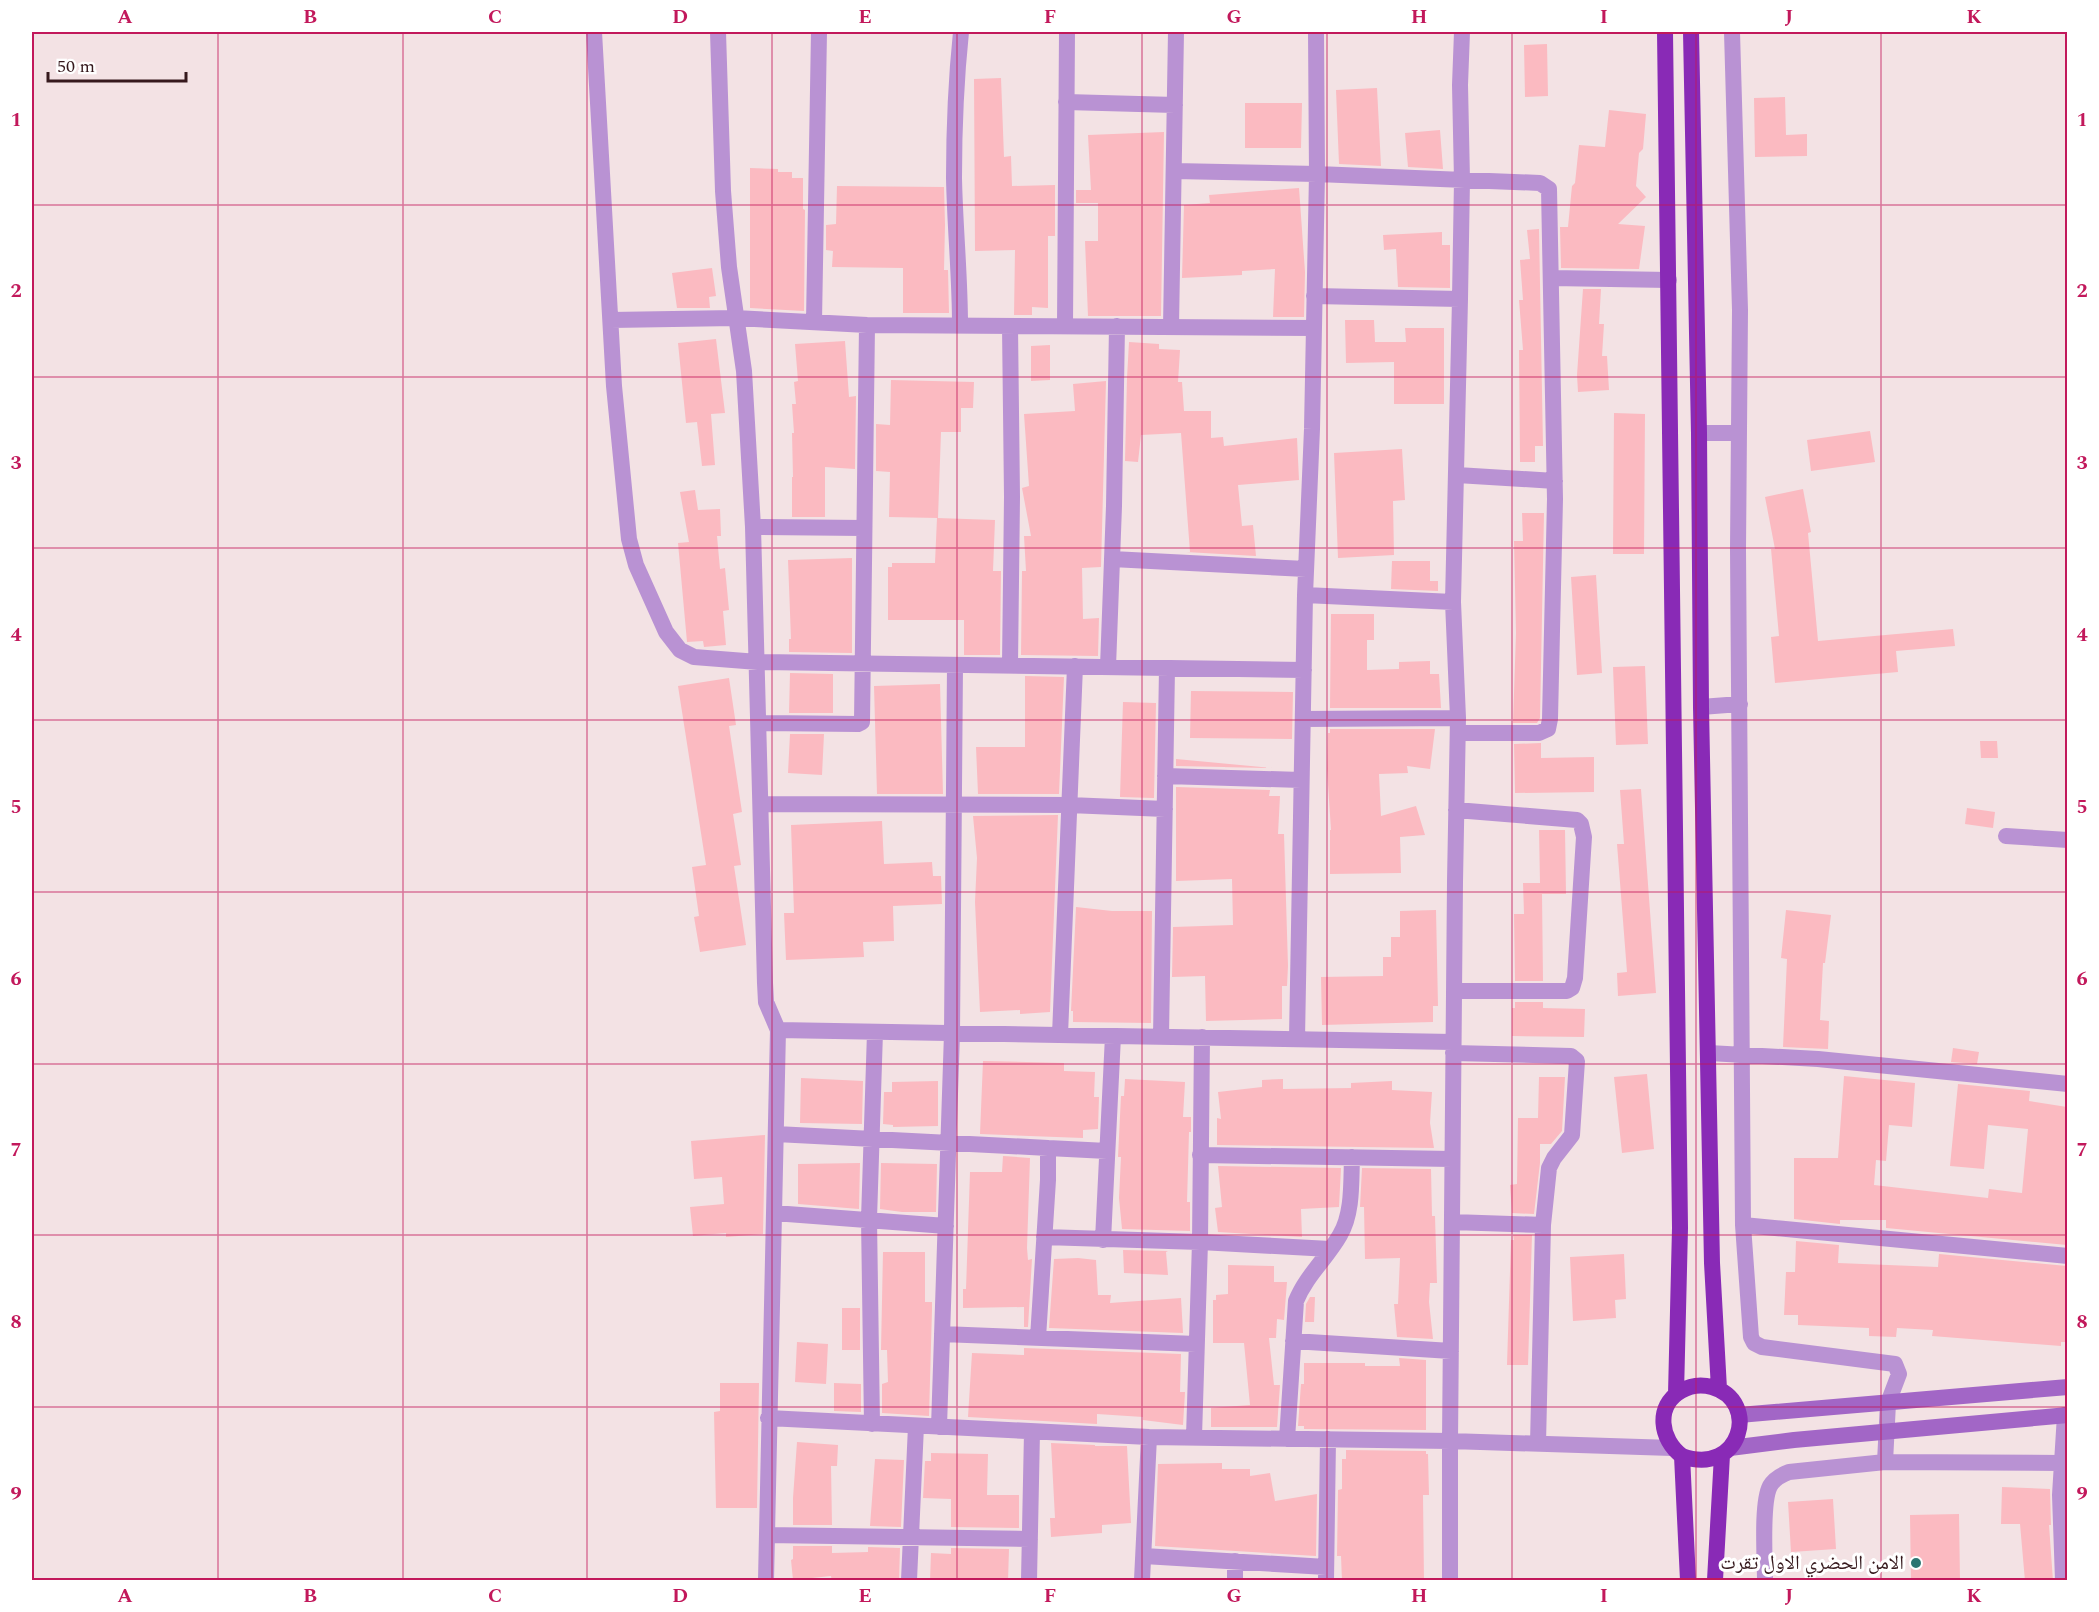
<svg xmlns="http://www.w3.org/2000/svg" width="2099" height="1612" viewBox="0 0 2099 1612" font-family="Spectral,'Noto Naskh Arabic',serif">
  <style>
    .building { fill: #fbbac1 }
    .lines { fill: none; stroke-linecap: round; stroke-linejoin: round }
    .minor { stroke: #b992d3; stroke-width: 16 }
    .secondary { stroke: #a266c6; stroke-width: 16 }
    .trunk { stroke: #892ab6; stroke-width: 16 }
    .grid { fill: none; stroke: #c2185b; stroke-width: 1.5; stroke-opacity: 0.55 }
    .poi-dot { fill: #2c7572; stroke: #fff; stroke-width: 2 }
    .labels { text-anchor: middle; dominant-baseline: central; stroke-width: 6; stroke-linejoin: round; paint-order: stroke }
    .poi-label { font-size: 20px; fill: #36191d; stroke: #fff; text-anchor: end }
    .neatline { fill: none; stroke: #c2185b; stroke-width: 2 }
    .grid-label { font-size: 20px; text-anchor: middle; font-weight: bold; fill: #c2185b }
  </style>
  <rect width="100%" height="100%" fill="#f3e2e4"/>
  <path class="building" d="M1547,44L1548,96L1525,97L1524,45Z
    M1001,78L1004,157L1011,156L1012,186L1055,185V236H1048V308L1032,307V315H1014L1015,250L975,251L974,79Z
    M1377,88L1381,166L1339,164L1336,90Z
    M1785,97L1786,135L1807,134V156L1755,157L1754,98Z
    M1245,103H1302L1301,148H1245Z
    M1609,110L1646,114L1643,149L1639,153L1636,186L1646,197L1618,224L1645,226L1639,269L1561,268L1560,227H1568L1572,186L1575,183L1579,145L1605,147Z
    M1440,130L1443,169L1408,167L1405,133Z
    M1164,132L1161,316H1088L1085,241H1098V203H1076V190H1091L1088,135Z
    M750,168L778,169V172H792V178H803V209L805,210L804,311L750,308Z
    M837,186L944,187L945,225L944,270H948L949,313H903V268L832,267L833,251L826,250V225L836,224Z
    M1299,188L1305,272L1304,317H1273L1275,269L1242,271V275L1182,278L1184,205L1210,203L1209,195Z
    M1539,229L1543,446H1535V462H1520L1519,350H1523L1519,300H1523L1520,260L1530,259L1527,230Z
    M1442,232V245H1450V288L1398,287L1396,249L1384,250L1383,235Z
    M712,268L716,296L709,297L710,308H677L672,273Z
    M1583,289H1601L1599,324H1604L1602,356H1607L1609,390L1578,392L1577,375Z
    M1345,320H1374L1375,342H1406L1405,328H1444V404H1394V362L1346,363Z
    M716,339L725,413L711,414L715,465L702,466L697,422L686,423L678,343Z
    M845,341L849,397L856,396L855,469L825,467V517H792V477H793L792,433H794L792,404H796L794,382L798,381L795,344Z
    M1129,342L1159,344V349L1180,350L1178,382H1182L1184,411H1211V438L1223,437L1224,446L1297,438L1299,480L1238,485L1242,526L1253,525L1256,556L1186,552H1190L1181,433L1141,435L1138,462L1125,461L1127,378Z
    M1050,345V380L1031,381V346Z
    M891,380L974,382L973,408H961V432H941L938,518L889,517L890,472L876,471V424L890,425Z
    M1106,381L1101,567L1082,568L1083,619L1099,618L1098,656L1021,655L1022,571H1026L1024,536H1031L1022,488L1029,486L1024,414L1075,411L1073,384Z
    M1614,413L1645,414L1644,554H1613Z
    M1870,431L1875,462L1811,471L1807,440Z
    M1402,449L1405,500L1393,501L1394,555L1338,558L1334,453Z
    M1803,489L1811,532L1808,533L1818,641L1953,629L1955,646L1896,651L1898,672L1775,683L1771,637L1779,636L1771,549H1775L1765,497Z
    M695,490L698,510L720,509L721,536H717L720,569L725,568L729,610L723,611L726,645L704,647L703,641L687,642L678,543L689,542L680,492Z
    M1522,513H1544L1540,718L1537,723H1513L1516,633L1514,541H1523Z
    M937,518L995,520L993,571H1001L1000,655H964V620H888V567H892V563H935Z
    M852,558V653L789,652V639H791L788,560Z
    M1392,561H1430V581H1438V591L1391,589Z
    M1596,575L1602,673L1577,675L1571,577Z
    M1331,614H1374V640H1367V670L1399,669V662L1430,661V674H1439L1441,708H1330Z
    M1645,666L1648,744L1616,745L1613,667Z
    M790,673L833,674V713H789Z
    M1025,676L1064,677L1059,794H978L976,747H1025Z
    M729,678L736,725L729,726L742,812L733,814L741,865L734,866L746,945L700,952L694,917L699,916L692,867L706,865L678,686Z
    M940,684L943,794H877L874,686Z
    M1191,691L1293,692L1292,739L1190,738Z
    M1123,702L1156,703L1154,798L1120,797Z
    M1330,729H1435L1430,769L1407,766L1408,773L1379,774L1381,816L1416,806L1425,835L1400,837L1401,873L1330,874V830H1331L1327,769L1328,733H1330Z
    M790,734H824L822,775L788,773Z
    M1980,741H1997L1998,758H1981Z
    M1541,743V758L1594,757V792L1515,793L1514,744Z
    M1176,759L1272,768L1176,766Z
    M1176,787L1270,790L1269,796H1280L1278,834H1284L1288,966L1287,986H1282V1019L1206,1021L1205,976L1172,977L1173,927L1233,925L1232,879L1176,881Z
    M1641,789L1656,993L1618,996L1617,973L1627,972L1617,844H1624L1620,790Z
    M1967,808L1995,812L1993,828L1965,824Z
    M1058,815L1050,1012L1020,1014V1010L980,1012L975,902L977,858L973,816Z
    M882,821L884,864L932,862L933,876H941L942,904L893,906L894,941L863,942L864,957L786,960L784,913H794L791,825Z
    M1539,830H1565L1566,894H1542L1543,981H1515L1514,914H1524L1523,883H1540Z
    M1076,907L1112,911H1152L1151,1023L1073,1022V1011H1071Z
    M1436,910L1438,1006H1433V1022L1322,1025L1321,977L1383,976V957H1391V937H1400V911Z
    M1786,910L1831,915L1825,963H1823L1820,1020L1829,1021L1828,1049L1783,1047L1787,959L1781,958Z
    M1515,1002H1543V1008L1585,1009L1584,1037L1512,1036V1008H1515Z
    M1953,1048L1979,1052L1977,1064L1951,1062Z
    M983,1061L1064,1063V1071L1095,1072L1094,1097H1099L1098,1129L1083,1130V1138L980,1134Z
    M1647,1074L1654,1149L1622,1153L1614,1077Z
    M1844,1076L1915,1083L1912,1127L1889,1125L1886,1161L1876,1160L1874,1185L1988,1198L1989,1189L2022,1193L2028,1129L1988,1125L1984,1169L1950,1166L1958,1084L2030,1091L2029,1101L2067,1107V1245L1886,1228V1220H1840V1224L1794,1219V1158H1838Z
    M1539,1077H1565L1562,1131L1551,1144H1540V1163L1534,1214L1512,1213L1510,1185L1517,1184L1518,1118H1538Z
    M801,1078L863,1081L862,1124L800,1123Z
    M1125,1079L1185,1082L1183,1117H1191V1132H1189L1187,1202H1190V1231L1122,1229L1119,1198L1121,1157H1118L1121,1096H1124Z
    M1283,1079V1089L1351,1088V1083L1392,1081V1090L1432,1092L1430,1123L1434,1148L1217,1145V1118L1221,1119L1218,1092L1262,1087V1080Z
    M938,1081V1126L893,1127V1125L883,1124L884,1092H892V1082Z
    M765,1135L763,1234L726,1237V1233L693,1236L690,1207L724,1204L722,1177L694,1179L691,1141Z
    M1003,1156L1030,1158L1027,1248L1028,1260L1032,1259L1028,1327H1024V1307L963,1308V1289H966L970,1172H1002Z
    M860,1163L859,1209L798,1204V1164Z
    M881,1163L937,1164L936,1212H902L880,1209Z
    M1218,1166L1341,1168L1339,1207L1301,1209L1302,1237L1218,1232L1215,1208L1222,1207Z
    M1362,1168L1431,1169L1432,1216H1435L1437,1283H1430L1429,1302L1433,1339L1397,1337L1394,1304H1398L1400,1258L1365,1259L1364,1207H1360Z
    M1513,1235H1532L1528,1365H1507L1511,1240H1514Z
    M1796,1241L1839,1245L1838,1263L1938,1267L1939,1254L2067,1266V1342H2061V1346L1932,1336L1933,1330L1897,1328L1896,1337L1869,1336V1328L1798,1325V1315H1784L1786,1272H1795Z
    M1123,1250L1168,1251L1166,1252L1168,1275L1124,1273Z
    M883,1252H925V1302H932V1310L929,1416L882,1413V1384L888,1382L887,1350H881Z
    M1624,1254L1626,1299L1615,1300L1616,1318L1573,1321L1570,1257Z
    M1078,1258L1096,1260L1098,1295H1111L1110,1303L1181,1298L1183,1333L1049,1328L1054,1259Z
    M1228,1265L1274,1266V1282H1287L1284,1320L1277,1319L1276,1338H1269L1274,1385H1280L1277,1427H1211V1408L1250,1405L1244,1343H1213V1300H1216V1295L1228,1294Z
    M1310,1297H1315L1314,1322H1305L1306,1304Z
    M842,1308H860V1350H842Z
    M797,1342L828,1344L826,1384L795,1382Z
    M1024,1348L1181,1354L1180,1392H1185L1183,1425L1143,1420V1417L1097,1414V1424L968,1417L972,1353L1024,1355Z
    M1399,1358L1426,1360V1430L1304,1429V1426H1298L1301,1384H1304V1363H1365V1366H1400Z
    M720,1383H759L757,1508H716L714,1412L720,1411Z
    M834,1383L861,1384V1412L834,1411Z
    M797,1442L838,1445L837,1466H831L832,1525H793V1498Z
    M1051,1443L1095,1445V1446H1127L1131,1523L1102,1525V1533L1051,1537L1050,1518H1055Z
    M1346,1450L1426,1451V1454H1428L1429,1495H1423L1424,1581H1342L1341,1556H1337L1338,1490L1342,1489V1459H1346Z
    M931,1453L988,1454L987,1495H1019V1528L951,1527V1499L923,1498L925,1461H931Z
    M875,1459L904,1460L901,1527L870,1526Z
    M1222,1463V1469H1250V1476L1270,1473L1275,1501L1317,1494L1316,1556L1155,1546L1158,1464Z
    M2002,1487L2050,1489L2051,1525H2049L2053,1581H2025L2020,1524H2001Z
    M1833,1499L1836,1549L1791,1552L1788,1502Z
    M1959,1514L1960,1581H1911L1910,1515Z
    M793,1546H832V1553L868,1552V1547L900,1548L899,1581H832L831,1576L793,1580L791,1560L793,1559Z
    M951,1548L1009,1549L1008,1581H930L931,1553L951,1554Z"/>
  <g class="lines">
    <path class="minor" d="M594,32L614,386L629,539L636,565L666,632L680,650L694,657L758,662L1304,670
      M718,32L723,191L729,267L744,371L753,527L765,983L766,1002L778,1030L1453,1042
      M1732,32L1740,310L1738,549L1743,1225L1751,1337L1754,1343L1762,1347L1895,1364L1899,1374L1888,1403L1885,1462L1789,1472C1781,1475 1774,1479 1770,1486C1761,1503 1765,1559 1765,1580
      M1066,102L1175,105
      M1174,171L1317,174L1540,183L1549,189L1555,499L1550,719L1548,729L1539,733H1458
      M1552,278L1669,280
      M1314,296L1460,299
      M611,320L735,318L867,325L1314,328
      M814,322L819,32
      M960,325C960,276 955,228 954,178C954,130 956,80 961,32
      M1065,326L1067,32
      M1171,327L1176,32
      M1699,433H1739
      M1457,475L1555,481
      M753,527L864,528
      M1112,559L1306,569
      M1305,595L1453,602
      M1010,665L1012,497L1010,326
      M1108,667L1114,506L1117,326
      M1701,707L1740,704
      M1303,719L1458,718
      M759,723L858,724L862,722L867,325
      M1165,776L1301,780
      M761,804L1069,805L1165,809
      M2006,836L2068,840
      M1454,991H1567L1572,988L1575,978L1584,837L1581,824L1577,820L1456,810
      M1060,1035L1075,666
      M1161,1037L1167,668
      M1297,1039L1305,595L1312,429L1317,174L1316,32
      M1453,1053L1571,1056L1577,1061L1572,1135L1554,1158L1549,1168L1543,1225L1538,1444
      M1709,1053L1818,1059L2068,1084
      M776,1134L1048,1148V1180L1038,1338
      M1048,1148L1107,1151
      M1200,1155L1452,1159
      M774,1213L946,1226
      M1452,1222L1543,1225
      M1743,1225L2068,1256
      M1044,1237L1200,1242L1330,1249
      M1103,1240L1113,1036
      M942,1334L1196,1344
      M1293,1341L1451,1351
      M768,1418L1149,1437L1450,1441L1672,1448
      M872,1424L869,1219L875,1032
      M939,1427L952,1033L955,665
      M1194,1437L1200,1242L1202,1037
      M1287,1439L1296,1301C1306,1276 1327,1258 1340,1235C1353,1213 1351,1182 1352,1157
      M1885,1462L2062,1463
      M767,1535L1030,1539
      M1144,1556L1326,1567
      M1235,1561V1580
      M766,1580L778,1030
      M909,1580L916,1426
      M1029,1580L1032,1432
      M1142,1580L1149,1437
      M1326,1580L1328,1439
      M1450,1580V1441L1455,882L1458,718L1453,602L1460,299L1462,180L1460,85L1462,32
      M2063,1580L2060,1495L2065,1415"/>
    <path class="secondary" d="M1739,1415L2068,1387
      M1730,1448L1794,1440L2068,1415"/>
    <path class="trunk" d="M1665,32L1680,1228L1676,1394
      M1691,32L1699,433L1701,707L1712,1263L1719,1389
      M1682,1456C1741,1477 1761,1401 1712,1387C1701,1384 1691,1385 1681,1391C1655,1406 1660,1440 1682,1456L1688,1580
      M1715,1580L1722,1455"/>
  </g>
  <path class="grid" d="M218,32V1580M403,32V1580M587,32V1580M772,32V1580M957,32V1580M1142,32V1580M1327,32V1580M1512,32V1580M1696,32V1580M1881,32V1580M32,205H2068M32,377H2068M32,548H2068M32,720H2068M32,892H2068M32,1064H2068M32,1235H2068M32,1407H2068"/>
  <circle class="poi-dot" cx="1916" cy="1563" r="6"/>
  <g class="labels">
    <g class="poi-label">
      <text x="1904" y="1563">الامن الحضري الاول تقرت</text>
    </g>
  </g>
  <rect width="2099" height="1612" fill="none" stroke="#ffffff" stroke-width="66"/>
  <path d="M48 72v9h138v-9" fill="none" stroke="#36191d" stroke-width="3"/>
  <text x="57" y="72" font-size="18" fill="#36191d" stroke="#ffffff" stroke-width="4.5" paint-order="stroke">50 m</text>
  <rect x="33" y="33" width="2033" height="1546" class="neatline"/>
  <g class="grid-label">
    <text x="125" y="23">A</text>
    <text x="310" y="23">B</text>
    <text x="495" y="23">C</text>
    <text x="680" y="23">D</text>
    <text x="865" y="23">E</text>
    <text x="1050" y="23">F</text>
    <text x="1234" y="23">G</text>
    <text x="1419" y="23">H</text>
    <text x="1604" y="23">I</text>
    <text x="1789" y="23">J</text>
    <text x="1974" y="23">K</text>
    <text x="16" y="126">1</text>
    <text x="2082" y="126">1</text>
    <text x="16" y="297">2</text>
    <text x="2082" y="297">2</text>
    <text x="16" y="469">3</text>
    <text x="2082" y="469">3</text>
    <text x="16" y="641">4</text>
    <text x="2082" y="641">4</text>
    <text x="16" y="813">5</text>
    <text x="2082" y="813">5</text>
    <text x="16" y="985">6</text>
    <text x="2082" y="985">6</text>
    <text x="16" y="1156">7</text>
    <text x="2082" y="1156">7</text>
    <text x="16" y="1328">8</text>
    <text x="2082" y="1328">8</text>
    <text x="16" y="1500">9</text>
    <text x="2082" y="1500">9</text>
    <text x="125" y="1602">A</text>
    <text x="310" y="1602">B</text>
    <text x="495" y="1602">C</text>
    <text x="680" y="1602">D</text>
    <text x="865" y="1602">E</text>
    <text x="1050" y="1602">F</text>
    <text x="1234" y="1602">G</text>
    <text x="1419" y="1602">H</text>
    <text x="1604" y="1602">I</text>
    <text x="1789" y="1602">J</text>
    <text x="1974" y="1602">K</text>
  </g>
</svg>
